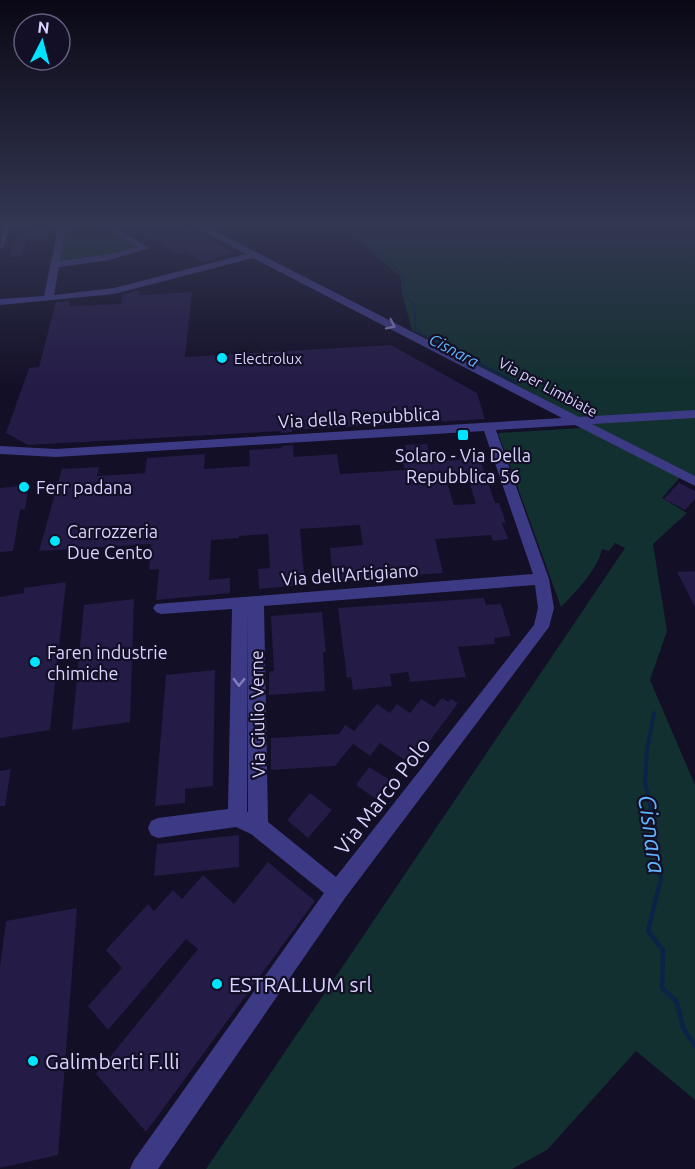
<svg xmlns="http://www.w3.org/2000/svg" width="695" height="1169" viewBox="0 0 695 1169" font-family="Ubuntu,sans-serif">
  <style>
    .green { fill: #12302f }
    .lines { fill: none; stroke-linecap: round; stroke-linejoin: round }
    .stream-far3 { stroke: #0c2248; stroke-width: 1.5 }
    .stream-far2 { stroke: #0c2248; stroke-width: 2 }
    .stream-far1 { stroke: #0c2248; stroke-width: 4 }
    .stream { stroke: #0c2248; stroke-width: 4.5 }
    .building { fill: #241b47; fill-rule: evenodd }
    .minor { fill: #3d3a85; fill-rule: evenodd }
    .oneway { stroke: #837fbc }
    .poi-dot { fill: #00e5ff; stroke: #130f26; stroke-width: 2 }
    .labels { text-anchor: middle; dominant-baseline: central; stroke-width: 4.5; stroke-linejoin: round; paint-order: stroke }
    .far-poi-label { font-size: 15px; fill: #d9d4ff; stroke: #130f26; text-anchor: start }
    .far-street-label { font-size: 15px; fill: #d9d4ff; stroke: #130f26 }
    .far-water-label { font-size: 16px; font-style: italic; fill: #62b6ff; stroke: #130f26 }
    .street-label { font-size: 18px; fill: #d9d4ff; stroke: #130f26 }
    .poi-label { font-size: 18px; fill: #d9d4ff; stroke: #130f26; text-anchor: start }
    .near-street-label { font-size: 21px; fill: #d9d4ff; stroke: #130f26 }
    .near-poi-label { font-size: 21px; fill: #d9d4ff; stroke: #130f26; text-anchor: start }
    .near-water-label { font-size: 24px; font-style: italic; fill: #62b6ff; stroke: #130f26 }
  </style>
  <rect width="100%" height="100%" fill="#130f26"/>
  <path class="green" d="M66,223H98L134,244L136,248L122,253L60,262Z
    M338,223H695V481L682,475L662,498L687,513L653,544L667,631L650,680L695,785V1100L636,1051L547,1150L512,1169H206L625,548L615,543L609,551L602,549C597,571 576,591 561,607L498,433L582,428L576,416L412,330L402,293L401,277Z"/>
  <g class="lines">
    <path class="stream-far3" d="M347,223L364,244L403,274L405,295L414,304L416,330L433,339"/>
    <path class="stream-far2" d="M430,337L517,383"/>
    <path class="stream-far1" d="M654,713L647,750L645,783L653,818L661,880L659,888"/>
    <path class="stream" d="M659,886L648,931L663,950L662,988L677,1002L683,1028L695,1046"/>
  </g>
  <path class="building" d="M55,223L53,237L27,239L22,256L9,257L17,231L43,229L44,224Z
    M116,223H179L234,252L202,263L187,252L178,254L137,231L132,233Z
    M139,290L140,295L192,292L185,357L391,345L477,393L485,419L292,430V432L281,433V431L28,445L6,433L29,368L39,367L56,302L70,301L69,306L121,304L123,294Z
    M427,444L431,461L480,459L495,503H499L506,523H502L508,539L493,541L491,535L435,539L443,573L333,581L330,548L363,545L360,525L300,529L305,585L259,589L258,569L270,568L268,534L239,536V538L211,540L209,580L230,578V593L156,600L159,569L149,570L151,544L39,551L62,469L99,467L97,476L145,473L147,458L205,454L204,469L250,466L249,450L282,448V446L293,445L294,457L337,454L340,474L405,470L403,463H409L405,445ZM469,481L476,504L454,505L447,483Z
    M679,483L695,491V499L685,510L664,499Z
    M29,485L25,509L20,510L13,551L0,552V488Z
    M695,571V607L677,572Z
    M66,582L50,730L0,738V597L24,593V588Z
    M484,598L486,605L501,604L511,636L494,638L495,644L458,647L466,677L410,682L408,672L390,674L392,686L353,690L351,677L347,678L338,608Z
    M134,599L130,722L72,730L84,605Z
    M322,612L326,652H323L325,691L269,695V672L274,671L271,616Z
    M215,670L213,786L185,789V803L155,806L166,675Z
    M442,698L448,702L451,699L458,703L412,765L380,743L370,756L353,744L335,766L271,770V738L339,734L345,725L354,731L377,704L390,713L397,704L410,713L421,699L434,707Z
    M369,767L390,780L376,799L356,785Z
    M11,769L5,806H0V771Z
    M310,793L332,810L308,838L287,820Z
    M239,835V867L154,876L157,844Z
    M268,862L315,901L146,1132L96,1074L198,949L186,939L108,1030L88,1006L122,968L106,950L148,904L154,911L173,890L182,899L203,875L234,904Z
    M77,908L58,1155L0,1168V967L6,921Z"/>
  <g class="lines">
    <path class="minor" d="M3,223H11L4,246L0,249Z
      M59,223H67L60,261L110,254L138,247L100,223H110L149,248L110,260L59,267L54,295L114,288L246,254L188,223H199L579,417L695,410V418L592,424L695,476V486L575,425L496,430L549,579L554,608L549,627L345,898L158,1169H130L134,1160L324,893L251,834L236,827L158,838L151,835L148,828L151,821L158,818L228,809L232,609L161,614L156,612L153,608L156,604L533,574L484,431L56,457L0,454V446L56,449L562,418L253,258L114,294L0,305V299L44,296ZM535,585L538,608L534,625L336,877L268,822L264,606ZM248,607V812H247Z"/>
  </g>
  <defs><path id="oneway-chevron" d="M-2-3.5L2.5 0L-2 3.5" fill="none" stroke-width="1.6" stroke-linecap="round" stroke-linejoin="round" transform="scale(1.5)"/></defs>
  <g class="oneway">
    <use href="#oneway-chevron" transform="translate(391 325) rotate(26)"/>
    <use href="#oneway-chevron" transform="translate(239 682) rotate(91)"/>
  </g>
  <linearGradient id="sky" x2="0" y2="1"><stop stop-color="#0a0815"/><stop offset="0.58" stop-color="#333752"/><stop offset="1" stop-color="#333752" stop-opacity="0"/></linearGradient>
  <rect width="695" height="387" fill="url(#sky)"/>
  <g class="poi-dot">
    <circle cx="222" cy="358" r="6"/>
    <rect x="457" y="429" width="12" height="12" rx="3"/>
    <circle cx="24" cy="487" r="6"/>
    <circle cx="55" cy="541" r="6"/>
    <circle cx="35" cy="662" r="6"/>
    <circle cx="217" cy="984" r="6"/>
    <circle cx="33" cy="1061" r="6"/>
  </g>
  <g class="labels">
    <g class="far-poi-label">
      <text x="234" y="358">Electrolux</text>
    </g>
    <g class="far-street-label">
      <text transform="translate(548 387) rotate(28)">Via per Limbiate</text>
    </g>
    <g class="far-water-label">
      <text transform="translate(454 350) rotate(28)">Cisnara</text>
    </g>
    <g class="street-label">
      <text transform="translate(359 417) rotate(-3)">Via della Repubblica</text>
      <text transform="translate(350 574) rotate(-4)">Via dell'Artigiano</text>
      <text transform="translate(257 714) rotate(-91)">Via Giulio Verne</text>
    </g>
    <g class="poi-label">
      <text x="463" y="455" text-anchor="middle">Solaro - Via Della<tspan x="463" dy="21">Repubblica 56</tspan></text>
      <text x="36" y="487">Ferr padana</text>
      <text x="67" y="531">Carrozzeria<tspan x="67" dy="21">Due Cento</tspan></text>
      <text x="47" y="652">Faren industrie<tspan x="47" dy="21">chimiche</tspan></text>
    </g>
    <g class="near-street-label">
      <text transform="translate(382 796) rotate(-52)">Via Marco Polo</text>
    </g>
    <g class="near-poi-label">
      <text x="229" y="984">ESTRALLUM srl</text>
      <text x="45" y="1061">Galimberti F.lli</text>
    </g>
    <g class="near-water-label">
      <text transform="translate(652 834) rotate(82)">Cisnara</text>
    </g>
  </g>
  <g transform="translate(42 42) rotate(6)"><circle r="28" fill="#130f26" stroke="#625e7d" stroke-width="1.5"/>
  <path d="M0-4.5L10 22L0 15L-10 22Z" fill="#00e5ff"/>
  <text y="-9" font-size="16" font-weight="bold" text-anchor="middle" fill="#d9d4ff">N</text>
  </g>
</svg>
